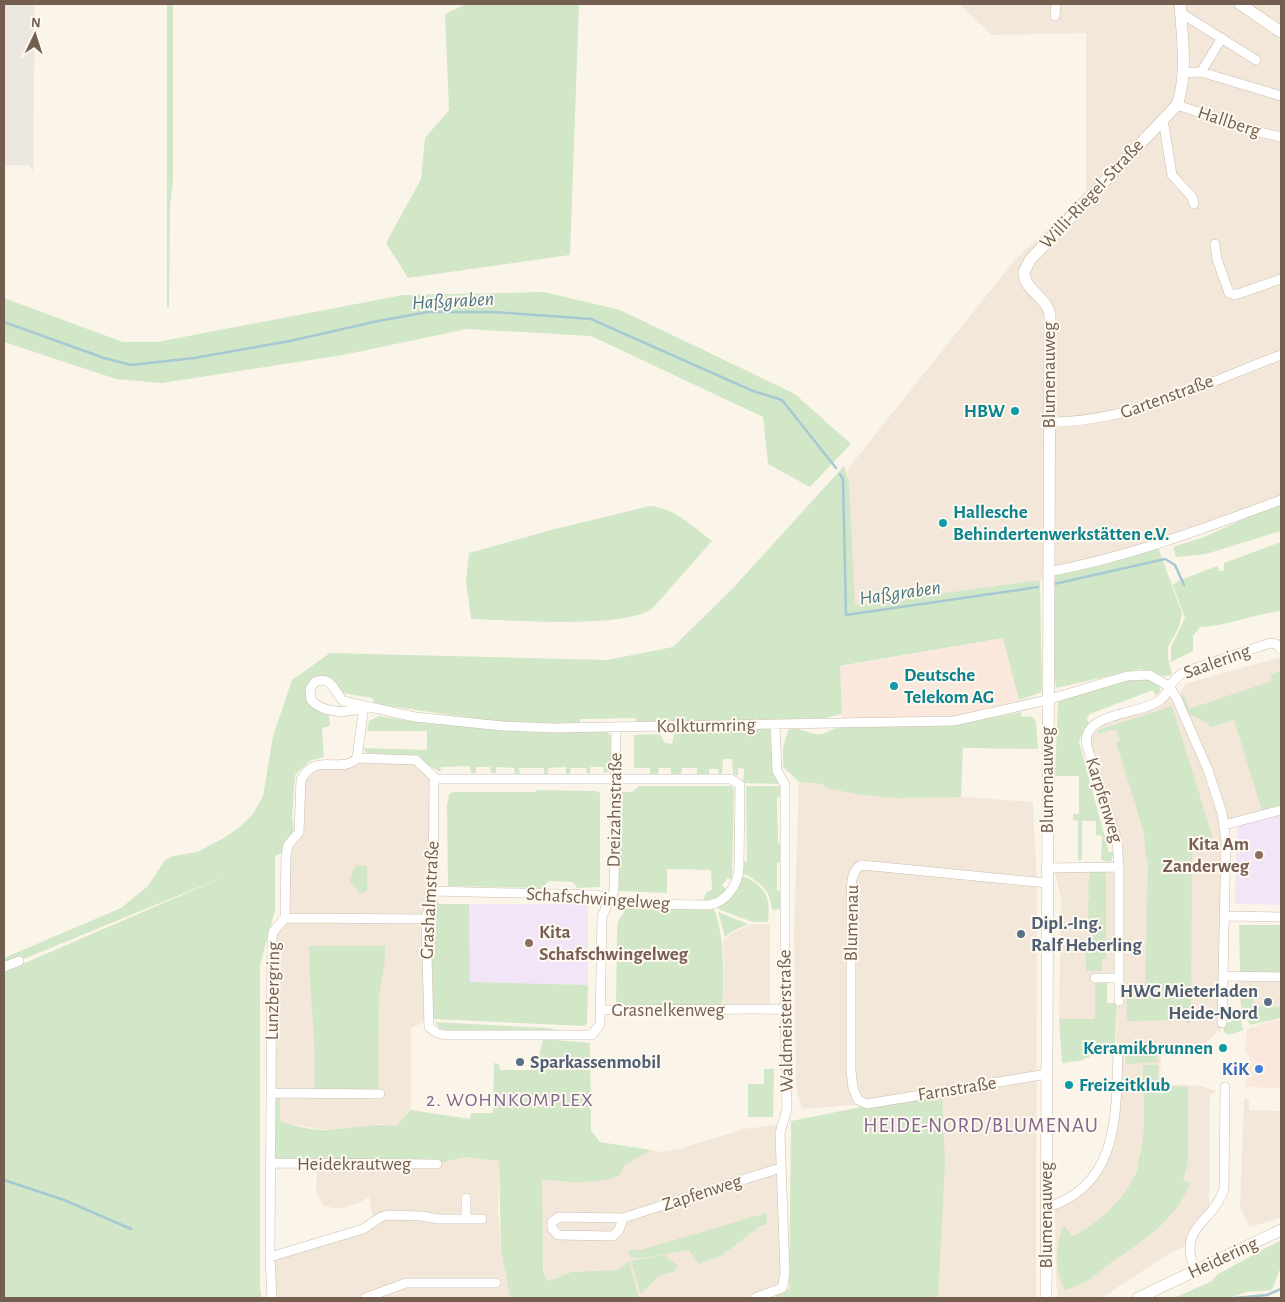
<svg xmlns="http://www.w3.org/2000/svg" width="1285" height="1302" viewBox="0 0 1285 1302" font-family="'Alegreya Sans',sans-serif">
  <style>
    .residential { fill: #f2e7d8 }
    .commercial { fill: #fae8dd }
    .industrial { fill: #ece7e1 }
    .education { fill: #f2e5f7 }
    .green { fill: #d2e7c8 }
    .lines { fill: none; stroke-linecap: round; stroke-linejoin: round }
    .stream { stroke: #a6c9d3; stroke-width: 2.5 }
    .street-casing { stroke: #ccbeaf; stroke-width: 10 }
    .secondary-casing { stroke: #cebead; stroke-width: 12 }
    .street { stroke: #fff; stroke-width: 9 }
    .secondary { stroke: #fff; stroke-width: 11 }
    .culture-dot { fill: #0f9aa8; stroke: #fdf9ef; stroke-width: 2 }
    .education-dot { fill: #8d6e63; stroke: #fdf9ef; stroke-width: 2 }
    .service-dot { fill: #5c6f8a; stroke: #fdf9ef; stroke-width: 2 }
    .shop-dot { fill: #3f7fe0; stroke: #fdf9ef; stroke-width: 2 }
    .labels { text-anchor: middle; dominant-baseline: central; stroke-width: 4; stroke-linejoin: round; paint-order: stroke }
    .street-label { font-size: 19px; fill: #735e4f; stroke: #fdf9ef }
    .culture-label { font-size: 19px; font-weight: bold; fill: #0d838f; stroke: #fdf9ef; text-anchor: start }
    .education-label { font-size: 19px; font-weight: bold; fill: #785e54; stroke: #fdf9ef; text-anchor: end }
    .service-label { font-size: 19px; font-weight: bold; fill: #4e5e75; stroke: #fdf9ef; text-anchor: start }
    .shop-label { font-size: 19px; font-weight: bold; fill: #366cbe; stroke: #fdf9ef; text-anchor: end }
    .water-label { font-size: 20px; font-style: italic; fill: #4a7684; stroke: #fdf9ef }
    .neighbourhood-label { font-size: 20px; letter-spacing: 1px; fill: #84668e; stroke: #fdf9ef }
    .quarter-label { font-size: 21px; letter-spacing: 1px; fill: #84668e; stroke: #fdf9ef }
  </style>
  <rect width="100%" height="100%" fill="#fbf5e9"/>
  <path class="residential" d="M959,4H1281V500L1040,580L854,605L847,470L1014,261L1086,192V33L992,35Z
    M1281,657V810L1224,825L1221,1033L1219,1030L1203,1046H1161L1160,1084L1201,1086L1217,1091L1210,1095L1209,1213L1189,1245L1172,1252L1101,1298H1059L1056,1284L1055,1205L1091,1180L1109,1144L1118,1050L1116,1040L1119,978H1095V1019H1059L1061,898L1054,868L1119,867V855L1087,746L1090,727L1154,704L1167,691L1177,699L1185,684Z
    M409,759L436,779L429,899L427,1021L411,1028V1110L396,1126L381,1124L328,1130L289,1124L279,1121L280,1093H272V939L283,921L286,855L297,836L301,788L310,768L353,762Z
    M799,782L872,790L1033,802L1037,882L1036,1298H938L867,1104L802,1109L796,1087L794,931Z
    M751,924H770V1009H723L724,960L723,942L730,934Z
    M1237,977H1281V1009L1241,1008Z
    M1244,1099H1249V1110L1281,1111V1218L1249,1227L1240,1207Z
    M783,1124L784,1284L755,1298H639L629,1261L618,1270L560,1276L548,1281L541,1260L542,1179L563,1182L619,1176L625,1165L651,1150L662,1152L679,1149L744,1129Z
    M466,1157L499,1161L498,1211L501,1250L510,1298H272L270,1257L374,1221L369,1197L359,1203L336,1209L323,1205L316,1193L317,1164L448,1162Z"/>
  <path class="commercial" d="M1003,638L1020,705L954,720L842,723L840,667Z
    M1281,1020V1088L1245,1087L1250,1059L1245,1050L1247,1029L1271,1021Z"/>
  <path class="industrial" d="M4,4H35L33,173L29,165H4Z"/>
  <path class="education" d="M1281,813V905L1235,904L1237,827Z
    M469,904H588V985L470,983Z"/>
  <path class="green" d="M167,4H173V181L170,207L169,307H167Z
    M466,4H579L570,255L408,278L386,243L421,179L425,138L449,110L445,14Z
    M544,292L620,310L795,394L851,444L810,487L768,464L763,417L591,336L467,329L343,355L162,383L116,379L4,342V298L123,342H157L403,295Z
    M844,466L849,482L855,605L1040,580L1042,689L1040,693L1019,700L1003,638L840,666L842,714L826,718L636,724V718L580,719V724L499,722L375,704L372,698L343,693L332,678L321,677L310,679L306,690L311,707L329,716L330,726L322,728L324,757L309,761L295,775L292,817L294,832L286,851L275,856V910L260,965V1287L262,1298H4V972L226,876L4,967V958L121,908L148,886L165,860L173,856L197,852L224,838L241,826L253,814L263,796L273,736L292,680L330,653L607,660L673,647L733,588Z
    M1281,502V531L1206,554L1176,557L1173,547L1204,537Z
    M650,506C675,508 692,526 712,541L652,609C622,629 510,620 471,619L466,581L469,553L555,529Z
    M1281,542V611C1253,614 1229,626 1200,627L1193,636V651L1171,662V647L1185,618L1173,585L1178,581L1217,566L1220,571H1224V563Z
    M1158,547L1182,613L1179,627L1168,647V658L1172,675L1163,676L1140,669L1056,688L1050,633L1053,576Z
    M1281,671V805L1262,811L1234,720L1211,727L1204,721L1189,714L1181,696L1184,695L1189,709L1272,681L1271,674Z
    M1141,676L1159,683L1160,692L1156,696L1153,690L1090,714L1087,718L1089,724L1084,729L1079,742L1109,852L1114,851L1111,862L1101,860L1102,836L1096,835V821H1082V860H1078V821L1073,820V814H1079V776H1055L1058,700Z
    M1172,706L1212,835L1213,850L1193,852L1192,856L1191,1015L1190,1023H1187L1186,1020L1127,1021L1126,990L1145,989L1148,858H1146L1144,833L1116,742L1120,741L1116,729L1098,734V730Z
    M1021,712L1022,717L1031,716L1036,721L1038,749L963,748L961,797L895,798L856,794L827,788L822,784L799,782L783,767V748L788,730C799,727 805,732 815,734C824,735 831,730 839,727L963,723Z
    M379,716L430,724L438,722L607,731C615,738 615,764 609,772L604,773L603,767H590V774L587,773L586,768H571L570,774H566V767L548,768V774H544V768H519L520,774H515L514,768L496,767V773H491L490,767H476V773H471L470,766L441,767L440,772L414,756L366,753L363,748L427,750V731H367L369,721Z
    M765,727L772,731L781,784L743,783L744,769L738,768V776L733,773L732,759H723L722,775H719L718,769H709V775L697,774V768H682L681,775H671V768H659L658,775L650,774V768H634V735L660,734L665,743L672,744L674,734L680,729Z
    M639,786H731L734,789L732,880L728,878L722,885L727,890L717,900H703L706,893L712,889L711,870L667,869V893L618,891L620,792H632Z
    M746,786H782V796L777,797L778,843L782,844V862L777,863V891H782V909L772,910C770,888 759,882 741,872L742,862L747,861Z
    M537,790L597,791L600,793V887L577,888L573,882L549,881L542,888L448,886L447,806L449,794L453,792H535Z
    M357,865L367,866V891L360,894L350,881L353,870Z
    M1090,870L1106,871V958L1102,959V971H1086V949L1089,945L1088,901H1090L1088,890Z
    M741,875C765,886 771,895 768,922H753L720,910L716,906Z
    M433,897L438,899L439,904H469L470,982L588,985L587,1023L584,1026L433,1019L431,904Z
    M636,907H713C725,931 724,980 722,1007L618,1006L616,1003L617,930L618,921L626,909H635Z
    M718,912L748,924L731,932L725,937Z
    M1239,925H1281V972H1240Z
    M309,946H385V960L379,997L378,1091L314,1090C317,1041 309,994 309,946Z
    M1095,978H1107V1003H1117L1115,1043L1112,1047L1080,1061L1062,1063L1059,1019H1095Z
    M1241,988H1253L1254,1006L1281,1007V1018L1250,1025L1241,1005Z
    M1236,1008L1239,1009L1243,1030L1229,1035L1224,1032L1222,1023L1232,1022V1009Z
    M435,1022L547,1028L568,1032L450,1031L440,1029Z
    M543,1039L590,1043L591,1130L600,1142L651,1150L625,1165L619,1176C594,1184 567,1183 542,1179L543,1270L548,1281L572,1272L618,1270L629,1261L639,1298H510L501,1250L499,1161L466,1157L437,1164L271,1163L272,1093H280V1121C295,1126 313,1131 330,1130C353,1128 373,1123 396,1126L411,1110L470,1119L471,1113H493L494,1063L499,1064L500,1070H531L536,1068Z
    M1127,1052H1157L1158,1062L1126,1064L1125,1053Z
    M1143,1065H1158V1086L1188,1087V1162L1183,1180L1190,1183C1172,1230 1131,1245 1094,1276L1082,1284L1065,1290C1054,1272 1055,1244 1064,1225L1072,1236L1076,1235C1105,1217 1126,1198 1139,1166L1137,1165C1149,1130 1142,1099 1143,1065Z
    M764,1069H774L773,1117H748V1084H764Z
    M942,1091L945,1164L938,1298H777L776,1295L789,1289L791,1121Z
    M766,1213L767,1224L760,1226L722,1255L699,1264L689,1250L643,1258L630,1257L629,1250H641Z
    M1279,1241L1281,1243V1267L1272,1290L1246,1292L1230,1298H1174L1212,1281L1218,1274Z
    M665,1255L677,1265L675,1271L659,1276L641,1294L631,1261Z"/>
  <g class="lines">
    <path class="stream" d="M4,322L104,358L131,365L194,358L290,341L378,321L428,312H493L591,319L753,391L782,400L836,468
      M840,474L843,479L846,615L1038,587
      M1054,584L1165,559L1175,565L1184,585
      M4,1180L64,1200L131,1229
      M1235,1298L1267,1295L1281,1289"/>
    <defs>
      <path id="street" d="M1181,13L1256,60
        M1055,16L1056,4
        M1201,72L1222,38
        M1182,73L1201,72L1281,96
        M1177,105L1255,131L1281,137
        M1163,119L1172,175L1192,197L1194,204
        M1215,244L1217,259L1229,293L1235,295L1281,279
        M1050,422C1131,422 1206,383 1281,355
        M1048,572C1129,557 1205,528 1281,500
        M364,706C349,714 324,714 311,700L310,689L315,682C332,675 334,691 343,701L415,717L503,726L554,728L954,721L1047,700L1127,676L1149,675L1169,686L1177,699L1208,770L1222,813L1226,841L1222,1023
        M357,758L416,760L436,779
        M436,779L434,783L433,891L426,919L429,1027L437,1033L445,1035H592L600,1024L602,916L614,891L616,728
        M1224,825L1281,810
        M1119,867L1117,840L1087,746C1080,712 1139,715 1159,701C1172,692 1167,680 1187,671L1270,643L1276,644L1281,649
        M1046,868L1119,867V1001
        M433,891L597,895L625,904L709,905C727,902 738,884 739,868L740,785L731,779H436
        M1225,916L1281,917
        M285,918L426,919
        M4,967L19,961
        M1223,976L1281,977
        M1095,978H1119
        M601,1010L785,1009
        M1047,1074L867,1104L858,1100L853,1088L851,1071V902C852,890 849,870 862,865L1047,883
        M272,1093L380,1094
        M271,1163L437,1164
        M466,1198V1219
        M1046,1208C1120,1185 1116,1114 1118,1050
        M623,1218L619,1230L613,1236L558,1235L552,1228V1222L559,1217L623,1218L780,1168
        M270,1257L363,1229L381,1217L388,1215L421,1216L439,1219H482
        M1195,1271C1177,1225 1212,1225 1224,1189L1225,1087
        M272,1298L270,1257L272,939L273,932L285,918L286,855L288,845L299,832L301,780C315,751 341,775 357,758L364,706
        M365,1298L406,1283H496
        M755,1298L782,1288L785,1274L780,1133L787,1109L785,1009V785L777,771L775,725"/>
      <path id="secondary" d="M1240,4L1281,32
        M1046,1298L1050,316C1048,297 1023,290 1024,272L1030,260L1177,105C1188,75 1182,35 1180,4
        M1138,1298L1281,1230"/>
    </defs>
    <use href="#street" class="street-casing"/>
    <use href="#secondary" class="secondary-casing"/>
    <use href="#street" class="street"/>
    <use href="#secondary" class="secondary"/>
  </g>
  <g class="culture-dot">
    <circle cx="1015" cy="411" r="5"/>
    <circle cx="943" cy="523" r="5"/>
    <circle cx="894" cy="686" r="5"/>
    <circle cx="1223" cy="1048" r="5"/>
    <circle cx="1069" cy="1085" r="5"/>
  </g>
  <g class="education-dot">
    <circle cx="1259" cy="855" r="5"/>
    <circle cx="529" cy="943" r="5"/>
  </g>
  <g class="service-dot">
    <circle cx="1021" cy="934" r="5"/>
    <circle cx="1268" cy="1002" r="5"/>
    <circle cx="520" cy="1062" r="5"/>
  </g>
  <circle class="shop-dot" cx="1259" cy="1069" r="5"/>
  <g class="labels">
    <g class="street-label">
      <text transform="translate(1229 122) rotate(18)">Hallberg</text>
      <text transform="translate(1092 194) rotate(-47)">Willi-Riegel-Straße</text>
      <text transform="translate(1049 375) rotate(-90)">Blumenauweg</text>
      <text transform="translate(1167 397) rotate(-20)">Gartenstraße</text>
      <text transform="translate(1217 662) rotate(-20)">Saalering</text>
      <text transform="translate(706 726) rotate(-1)">Kolkturmring</text>
      <text transform="translate(1047 780) rotate(-90)">Blumenauweg</text>
      <text transform="translate(1104 800) rotate(73)">Karpfenweg</text>
      <text transform="translate(615 810) rotate(-89)">Dreizahnstraße</text>
      <text transform="translate(598 899) rotate(4)">Schafschwingelweg</text>
      <text transform="translate(430 900) rotate(-87)">Grashalmstraße</text>
      <text transform="translate(852 923) rotate(-89)">Blumenau</text>
      <text transform="translate(273 991) rotate(-89)">Lunzbergring</text>
      <text x="668" y="1010">Grasnelkenweg</text>
      <text transform="translate(786 1021) rotate(-91)">Waldmeisterstraße</text>
      <text transform="translate(957 1089) rotate(-9)">Farnstraße</text>
      <text x="354" y="1164">Heidekrautweg</text>
      <text transform="translate(702 1193) rotate(-18)">Zapfenweg</text>
      <text transform="translate(1046 1215) rotate(-90)">Blumenauweg</text>
      <text transform="translate(1223 1258) rotate(-25)">Heidering</text>
    </g>
    <g class="culture-label">
      <text x="1005" y="411" text-anchor="end">HBW</text>
      <text x="953" y="512">Hallesche<tspan x="953" dy="22">Behindertenwerkstätten e.V.</tspan></text>
      <text x="904" y="675">Deutsche<tspan x="904" dy="22">Telekom AG</tspan></text>
      <text x="1213" y="1048" text-anchor="end">Keramikbrunnen</text>
      <text x="1079" y="1085">Freizeitklub</text>
    </g>
    <g class="education-label">
      <text x="1249" y="844">Kita Am<tspan x="1249" dy="22">Zanderweg</tspan></text>
      <text x="539" y="932" text-anchor="start">Kita<tspan x="539" dy="22">Schafschwingelweg</tspan></text>
    </g>
    <g class="service-label">
      <text x="1031" y="923">Dipl.-Ing.<tspan x="1031" dy="22">Ralf Heberling</tspan></text>
      <text x="1258" y="991" text-anchor="end">HWG Mieterladen<tspan x="1258" dy="22">Heide-Nord</tspan></text>
      <text x="530" y="1062">Sparkassenmobil</text>
    </g>
    <g class="shop-label">
      <text x="1249" y="1069">KiK</text>
    </g>
    <g class="water-label">
      <text transform="translate(453 301) rotate(-3)">Haßgraben</text>
      <text transform="translate(900 593) rotate(-8)">Haßgraben</text>
    </g>
    <g class="neighbourhood-label">
      <text x="510" y="1100">2. WOHNKOMPLEX</text>
    </g>
    <g class="quarter-label">
      <text x="981" y="1125">HEIDE-NORD/BLUMENAU</text>
    </g>
  </g>
  <rect width="1285" height="1302" fill="none" stroke="#735e4f" stroke-width="10"/>
  <g transform="translate(35 35) rotate(4)" stroke="#fdf9ef" stroke-width="4" paint-order="stroke">
  <path d="M0-4L9 19L0 12L-9 19Z" fill="#735e4f"/>
  <text y="-8" font-size="14" font-weight="bold" text-anchor="middle" fill="#735e4f">N</text>
  </g>
</svg>
